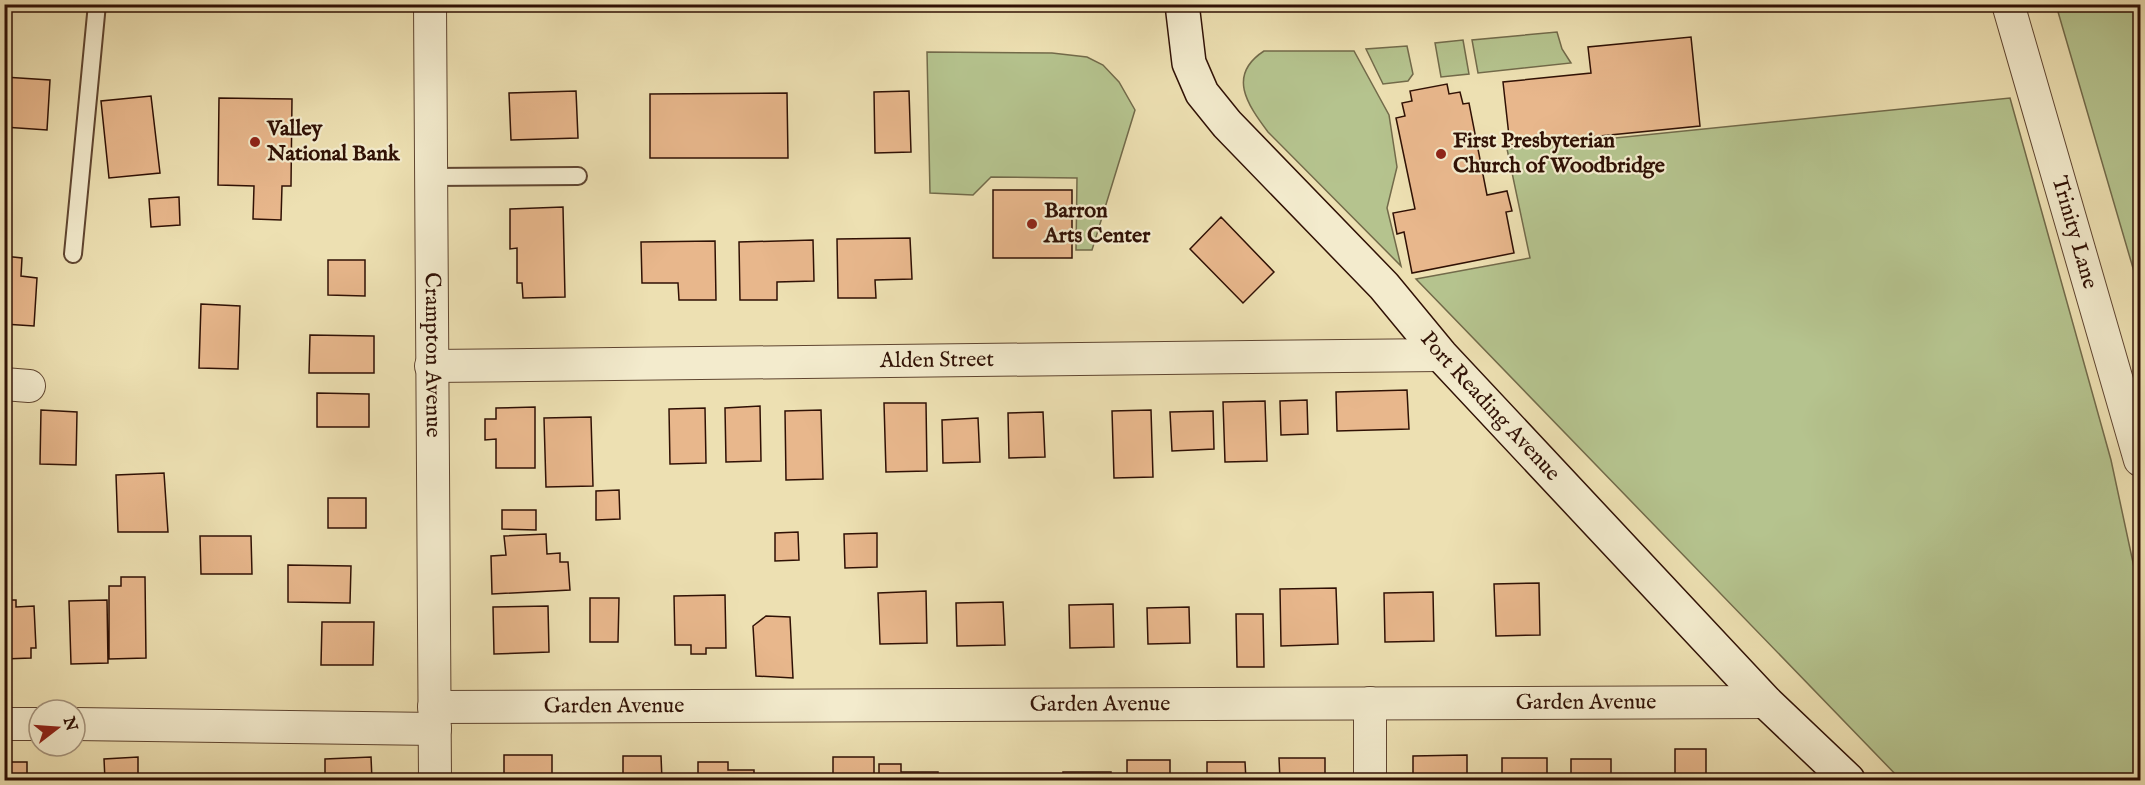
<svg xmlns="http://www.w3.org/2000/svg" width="2145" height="785" viewBox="0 0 2145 785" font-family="'IM FELL English',serif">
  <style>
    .green { fill: #b5c38e; stroke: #726a4a; stroke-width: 1.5 }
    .building { fill: #e8b78c; stroke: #301105; stroke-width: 1.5 }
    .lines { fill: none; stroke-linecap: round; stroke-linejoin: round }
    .service-casing { stroke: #5f4530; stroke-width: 20 }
    .minor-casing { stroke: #5f4530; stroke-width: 34 }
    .secondary-casing { stroke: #301105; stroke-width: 36 }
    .service { stroke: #f3ebcd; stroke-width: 16 }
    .minor { stroke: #f3ebcd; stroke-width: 32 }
    .secondary { stroke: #f3ebcd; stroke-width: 33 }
    .poi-dot { fill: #8f2418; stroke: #f3ebcd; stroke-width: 2 }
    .labels { text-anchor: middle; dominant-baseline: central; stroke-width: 4.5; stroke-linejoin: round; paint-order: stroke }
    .poi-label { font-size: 22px; font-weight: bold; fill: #301105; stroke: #f3ebcd; text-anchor: start }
    .street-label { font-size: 22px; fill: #301105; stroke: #f3ebcd }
  </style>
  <rect width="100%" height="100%" fill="#ede0b2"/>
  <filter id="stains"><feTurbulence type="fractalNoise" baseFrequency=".00333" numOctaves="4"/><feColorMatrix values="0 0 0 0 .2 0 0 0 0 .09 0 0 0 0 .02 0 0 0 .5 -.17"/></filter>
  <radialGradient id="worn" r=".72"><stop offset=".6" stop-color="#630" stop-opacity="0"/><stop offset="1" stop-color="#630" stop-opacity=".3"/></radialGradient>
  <path class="green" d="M2056,5H2140V292Z
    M1557,32L1562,49L1571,63L1478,73L1472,40Z
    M1463,40L1469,74L1441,77L1435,43Z
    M1407,46L1413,74L1408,81L1383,84L1366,49Z
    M1264,51H1354L1389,115L1397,167L1387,208L1401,266L1268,132C1247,104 1227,75 1264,51Z
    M927,52L1052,53L1087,57L1103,65L1119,82L1135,110L1092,250H1076L1077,178L991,177L973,195L930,193Z
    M2010,98L2111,460L2140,595V780H1901L1416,279L1530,258L1507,149Z"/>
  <path class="building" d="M1691,37L1700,126L1510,145L1503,82L1591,73L1588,47Z
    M4,77L50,80L47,130L4,127Z
    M1447,84L1449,94L1460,92L1463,104L1469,103L1487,195L1507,191L1512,211L1506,212L1514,253L1412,273L1404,232L1397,234L1393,213L1415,209L1396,118L1405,116L1402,103L1412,101L1410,91Z
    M576,91L578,138L511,140L509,93Z
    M909,91L911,152L875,153L874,92Z
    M787,93L788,158H650V94Z
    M151,96L160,173L109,178L101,101Z
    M219,98L292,99L291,186H282L281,220L253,219L254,186L218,185Z
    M993,190H1072V258H993Z
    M179,197L180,225L151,227L149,199Z
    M563,207L565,297L523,298L522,283H517V248L510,249V209Z
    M1221,217L1274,272L1243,303L1190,249Z
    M910,238L912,279L875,280L876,298H838L837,239Z
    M813,240L814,281L777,282V300H740L739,242Z
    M715,241L716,300H679L678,283H642L641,242Z
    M4,256L22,258L21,276L37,278L34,326L4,324Z
    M328,260H365V296L328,295Z
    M201,304L240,306L238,369L199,368Z
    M310,335L374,336V373H309Z
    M1407,390L1409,429L1337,431L1336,392Z
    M317,393L369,394V427H317Z
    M1307,400L1308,434L1281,435L1280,401Z
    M1265,401L1267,461L1225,462L1223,402Z
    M884,403H926L927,471L886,472Z
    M760,406L761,461L726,462L725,408Z
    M535,407V468H496V439L485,440V419H496V408Z
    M705,408L706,463L670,464L669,409Z
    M41,410L77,412L76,465L40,464Z
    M821,410L823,479L786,480L785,411Z
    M1151,410L1153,477L1114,478L1112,411Z
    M1213,411L1214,449L1172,451L1170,412Z
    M1043,412L1045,457L1009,458L1008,413Z
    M591,417L593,486L546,487L544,418Z
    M978,418L980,462L943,463L942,420Z
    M164,473L168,532H118L116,475Z
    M619,490L620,519L596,520V491Z
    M328,498H366V528H328Z
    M502,510H536V530L502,529Z
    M798,532L799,560L775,561V533Z
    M877,533V567L845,568L844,534Z
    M546,534L547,554L560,553V562H568L570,590L492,594L491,556L506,555L504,536Z
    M200,536H251L252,574H201Z
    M288,565L351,566L350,603L288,602Z
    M121,577H145L146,658L109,659V586H121Z
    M1539,583L1540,635L1496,636L1494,584Z
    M1336,588L1338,644L1281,646L1280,589Z
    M926,591L927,643L880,644L878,593Z
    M1433,592L1434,641L1385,642L1384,593Z
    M725,595L726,648H706V654H691V645H675L674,596Z
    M590,598H619L618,642H590Z
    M4,600H16V607L34,606L36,648H31V658L4,659Z
    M107,600L108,663L71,664L69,601Z
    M1003,602L1005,645L957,646L956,603Z
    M1113,604L1114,647L1070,648L1069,605Z
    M548,606L549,652L494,654L493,607Z
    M1189,607L1190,643L1148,644L1147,608Z
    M1236,614H1263L1264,667H1237Z
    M766,616L790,617L793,678L756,676L753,626Z
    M322,622H374L373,665H321Z
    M1675,749H1706V780H1675Z
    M504,755H552V780H504Z
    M1467,755V780H1413V756Z
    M623,756H661L662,780H623Z
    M138,757V780H105L104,759Z
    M371,757L372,780H325V759Z
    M833,757H874V780H833Z
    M1279,758H1325V780H1280Z
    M1502,758H1547V780H1502Z
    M1571,759H1611V780H1571Z
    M1127,760H1170V780H1127Z
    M4,762H27V780H4Z
    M698,762H728V770H754V780H698Z
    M1207,762H1245L1246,780H1207Z
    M879,764H901V772H938V780H879Z
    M1063,772H1111V780H1063Z
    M241,777V780H181V779Z"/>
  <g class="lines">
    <defs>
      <path id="service" d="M430,177L578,176
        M73,254L97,4"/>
      <g id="minor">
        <path id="s1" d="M430,4L435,780"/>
        <path id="s2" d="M2008,4L2140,460"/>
        <path id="s3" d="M431,366L1441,355"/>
        <path d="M4,384L29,386"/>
        <path d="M1370,703V780"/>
        <path id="s4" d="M434,707L1766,702"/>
        <path d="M4,724H39"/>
        <path d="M75,724L435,729"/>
      </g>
      <g id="secondary">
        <path id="s5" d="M1182,4L1189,63L1202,93L1227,124L1384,286L1441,355L1766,702L1848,780"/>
      </g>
    </defs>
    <use href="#service" class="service-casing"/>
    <use href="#minor" class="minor-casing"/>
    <use href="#secondary" class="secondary-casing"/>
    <use href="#service" class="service"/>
    <use href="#minor" class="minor"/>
    <use href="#secondary" class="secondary"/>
  </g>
  <g class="poi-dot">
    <circle cx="255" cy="142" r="6"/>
    <circle cx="1441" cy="154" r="6"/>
    <circle cx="1032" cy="224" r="6"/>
  </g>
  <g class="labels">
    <g class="poi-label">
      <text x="267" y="129">Valley<tspan x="267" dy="25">National Bank</tspan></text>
      <text x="1453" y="141">First Presbyterian<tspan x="1453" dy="25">Church of Woodbridge</tspan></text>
      <text x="1044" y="211">Barron<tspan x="1044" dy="25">Arts Center</tspan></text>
    </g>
    <g class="street-label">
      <text stroke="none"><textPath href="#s2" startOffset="238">Trinity Lane</textPath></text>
      <text stroke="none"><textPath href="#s1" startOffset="351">Crampton Avenue</textPath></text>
      <text stroke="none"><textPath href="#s3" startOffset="506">Alden Street</textPath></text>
      <text stroke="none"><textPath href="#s5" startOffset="518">Port Reading Avenue</textPath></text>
      <text stroke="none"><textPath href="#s4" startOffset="1152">Garden Avenue</textPath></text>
      <text stroke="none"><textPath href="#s4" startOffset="666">Garden Avenue</textPath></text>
      <text stroke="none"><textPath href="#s4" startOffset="180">Garden Avenue</textPath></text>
    </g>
  </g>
  <rect width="2145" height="785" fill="none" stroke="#ede0b2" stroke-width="24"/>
  <rect x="6" y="6" width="2133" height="773" fill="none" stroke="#301105" stroke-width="3"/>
  <rect x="12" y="12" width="2121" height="761" fill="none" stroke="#301105" stroke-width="1.5"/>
  <g transform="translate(57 728) rotate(73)"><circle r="28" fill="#f3ebcd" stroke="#a5947d" stroke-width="1.5"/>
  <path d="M0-4.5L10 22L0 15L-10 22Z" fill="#8f2418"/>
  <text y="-9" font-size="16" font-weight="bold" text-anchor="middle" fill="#301105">N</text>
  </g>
  <rect width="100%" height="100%" filter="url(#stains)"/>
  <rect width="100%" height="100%" fill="url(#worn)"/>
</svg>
